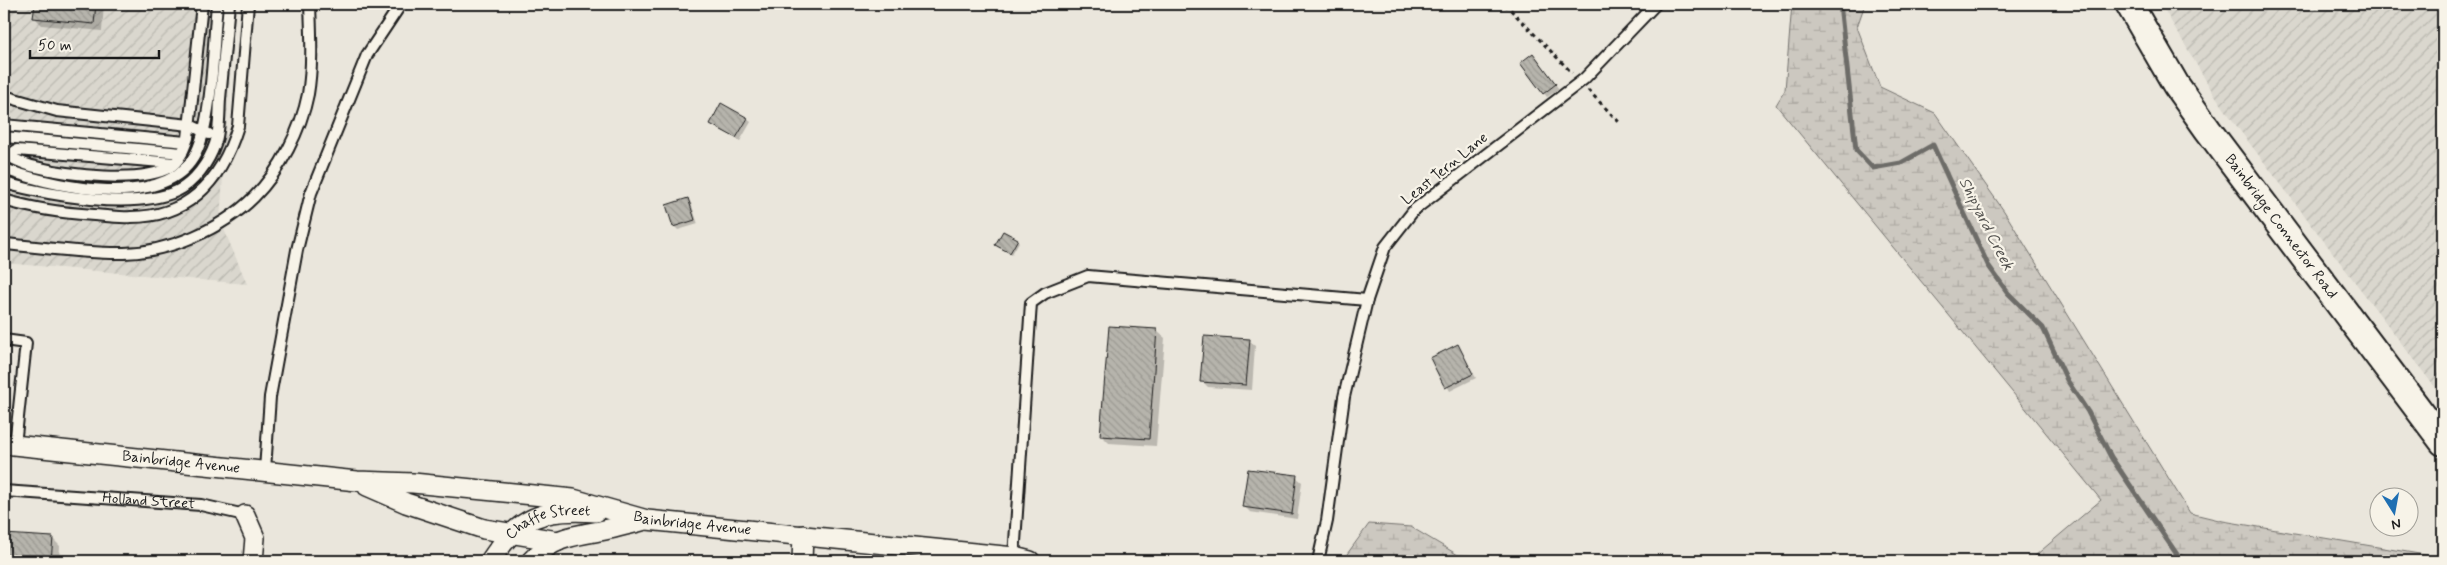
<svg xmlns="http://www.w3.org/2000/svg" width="2447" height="565" viewBox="0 0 2447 565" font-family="Mynerve,sans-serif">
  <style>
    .industrial { fill: url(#industrial-furrows) }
    .wetland { fill: url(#wetland-marsh); stroke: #74726e }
    .shadow { fill: #0003 }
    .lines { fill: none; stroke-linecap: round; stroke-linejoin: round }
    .stream { stroke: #6d6c68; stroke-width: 5 }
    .building { fill: url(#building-back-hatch); stroke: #1c1c1c }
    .lane-casing { stroke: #1c1c1c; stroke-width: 14 }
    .street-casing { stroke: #1c1c1c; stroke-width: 22 }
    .secondary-casing { stroke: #1c1c1c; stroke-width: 30 }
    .path { stroke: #1c1c1c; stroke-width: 3; stroke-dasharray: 4 4; stroke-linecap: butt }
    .lane { stroke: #f7f3e8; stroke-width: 10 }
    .street { stroke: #f7f3e8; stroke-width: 19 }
    .secondary { stroke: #f7f3e8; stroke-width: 26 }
    .labels { text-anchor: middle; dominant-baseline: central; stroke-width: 4.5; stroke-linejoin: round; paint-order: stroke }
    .street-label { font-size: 15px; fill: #1c1c1c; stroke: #f7f3e8 }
    .water-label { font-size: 16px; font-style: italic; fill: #52514e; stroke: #f7f3e8 }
  </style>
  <defs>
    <pattern id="industrial-furrows" width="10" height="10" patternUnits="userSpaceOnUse" patternTransform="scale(1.25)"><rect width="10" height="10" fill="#dad7ce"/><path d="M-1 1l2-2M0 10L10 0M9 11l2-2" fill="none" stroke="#bab8b0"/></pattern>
    <pattern id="wetland-marsh" width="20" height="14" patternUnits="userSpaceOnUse" patternTransform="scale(1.25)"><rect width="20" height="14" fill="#ccc8c0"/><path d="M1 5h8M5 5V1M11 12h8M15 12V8" fill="none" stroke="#afaba4"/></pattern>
    <pattern id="building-back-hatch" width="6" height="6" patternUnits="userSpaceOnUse" patternTransform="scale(1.25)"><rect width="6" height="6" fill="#b6b4ac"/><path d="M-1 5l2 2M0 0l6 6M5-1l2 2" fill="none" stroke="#9c9a93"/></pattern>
  </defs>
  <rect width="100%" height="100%" fill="#eae6dc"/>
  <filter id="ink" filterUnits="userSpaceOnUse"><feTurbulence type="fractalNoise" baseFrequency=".02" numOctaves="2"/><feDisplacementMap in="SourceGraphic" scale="10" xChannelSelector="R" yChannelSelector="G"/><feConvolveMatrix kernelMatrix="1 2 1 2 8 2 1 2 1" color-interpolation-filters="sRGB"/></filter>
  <g filter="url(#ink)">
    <path class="industrial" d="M4,4H235L220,220L247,284L4,263Z
      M2161,4H2443V398L2238,128L2212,91Z"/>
    <path class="wetland" d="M1792,4H1865L1857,27L1880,87L1935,113L2004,211L2190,513L2223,521L2443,558V561H2029L2101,500L1776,105L1785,90Z
      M1369,524L1411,527L1458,555L1605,561H1342Z"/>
    <path class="shadow" d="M36,4H104L102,31L42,25L35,18Z
      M1536,59L1559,89L1547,97L1544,93Z
      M747,119L751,122L740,141L711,124Z
      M687,199L691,203L698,224L678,230L674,226Z
      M1017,240L1019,242L1012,254L998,247Z
      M1110,327L1157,331L1165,338L1156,446L1109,443L1101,435Z
      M1249,341L1255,346L1252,390L1208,387L1202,381Z
      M1458,346L1476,378L1450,391L1432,359Z
      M1296,477L1302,482L1297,519L1250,512L1244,506Z
      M4,535L53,539L60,546L59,561H4Z"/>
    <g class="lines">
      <path class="stream" d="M1840,4L1856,150L1873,168L1901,163L1933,145L1988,265L2008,293L2043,328L2067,380L2088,412L2111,457L2178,556L2177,561
        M2178,556L2194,561"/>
    </g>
    <path class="building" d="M35,4H96L94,24L33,18Z
      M1533,53L1556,84L1543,94L1520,63Z
      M721,103L748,118L736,138L710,124Z
      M688,198L695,220L673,227L666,205Z
      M1003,231L1018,239L1010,253L995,245Z
      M1109,326L1157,329L1149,439L1100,436Z
      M1204,336L1250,339L1246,385L1200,382Z
      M1458,344L1473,374L1445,388L1430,358Z
      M1248,469L1297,475L1292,514L1242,507Z
      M4,534L53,537L51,561H4Z"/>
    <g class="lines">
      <defs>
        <g id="lane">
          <path d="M4,96L57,111L190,125L209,134"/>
          <path d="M4,125L186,142"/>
          <path d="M4,137L182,153"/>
          <path d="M4,154C14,159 25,165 36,167C68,175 142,184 170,167C180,161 184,149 188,138L202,4"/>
          <path d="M8,156L17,150L174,163"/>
          <path d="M4,169C53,186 166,213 196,153C213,119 213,44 217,4"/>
          <path d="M4,183C49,195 133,211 177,191C194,183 209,162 215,144C220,131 219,113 220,99C223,67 226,35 229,4"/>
          <path d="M4,200C34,209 63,213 94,215C106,216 119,218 131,217C190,217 222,179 238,126L248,4"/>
          <path d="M4,244C43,247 85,254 124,253C169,252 222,229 254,197C280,171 301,130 308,94C313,64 311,34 310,4"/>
          <path d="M4,340L26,343L15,445"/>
          <path d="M265,470L270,397L297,250L311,193L367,55L401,4"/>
          <path id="s1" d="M4,491L201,505L245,515"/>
          <path d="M1014,557L1031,303L1045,293L1088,276L1367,300"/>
          <path d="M1318,561L1327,521L1344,397L1367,300L1385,247L1414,210L1584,79L1656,4"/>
        </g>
        <g id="street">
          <path id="s2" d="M4,444L357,481L413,483L573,499L647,520L1014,557L1030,561"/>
          <path d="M367,486L406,503L484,529L558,541"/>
          <path d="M245,515L255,538L253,561"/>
          <path id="s3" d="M490,561C520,516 542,508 596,512"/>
          <path d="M531,561C553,538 570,536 600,531C615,528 630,524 645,520"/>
          <path d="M802,561L803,535"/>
        </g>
        <g id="secondary">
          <path id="s4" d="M2129,4L2176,85L2208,130L2443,442"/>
        </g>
      </defs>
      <use href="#lane" class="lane-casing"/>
      <use href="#street" class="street-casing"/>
      <use href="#secondary" class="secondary-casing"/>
      <path class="path" d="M1505,4L1572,73
        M1588,90L1619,122"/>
      <use href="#lane" class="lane"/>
      <use href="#street" class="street"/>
      <use href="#secondary" class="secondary"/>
    </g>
  </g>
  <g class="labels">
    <g class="street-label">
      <text transform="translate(1445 169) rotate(-39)">Least Tern Lane</text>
      <text stroke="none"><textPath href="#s4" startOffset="270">Bainbridge Connector Road</textPath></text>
      <text stroke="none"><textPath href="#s2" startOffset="178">Bainbridge Avenue</textPath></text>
      <text stroke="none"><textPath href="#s1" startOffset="145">Holland Street</textPath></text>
      <text stroke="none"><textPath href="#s2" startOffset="694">Bainbridge Avenue</textPath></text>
      <text stroke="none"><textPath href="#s3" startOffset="75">Chaffe Street</textPath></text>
    </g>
    <g class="water-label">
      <text transform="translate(1986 224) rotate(63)">Shipyard Creek</text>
    </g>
  </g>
  <rect width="2447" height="565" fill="none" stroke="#f7f3e8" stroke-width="20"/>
  <rect x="10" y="10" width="2427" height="545" fill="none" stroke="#1c1c1c" stroke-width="2" filter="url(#ink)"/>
  <g transform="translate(2394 512) rotate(169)"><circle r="24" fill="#f7f3e8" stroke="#9f9d96"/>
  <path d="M0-4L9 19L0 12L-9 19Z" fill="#1f6fb2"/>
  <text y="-8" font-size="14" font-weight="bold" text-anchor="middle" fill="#1c1c1c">N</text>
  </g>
  <path d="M30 50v8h129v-8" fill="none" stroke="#1c1c1c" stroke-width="2.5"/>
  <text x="38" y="50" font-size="15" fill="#1c1c1c" stroke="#f7f3e8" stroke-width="4" paint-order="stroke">50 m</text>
</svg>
